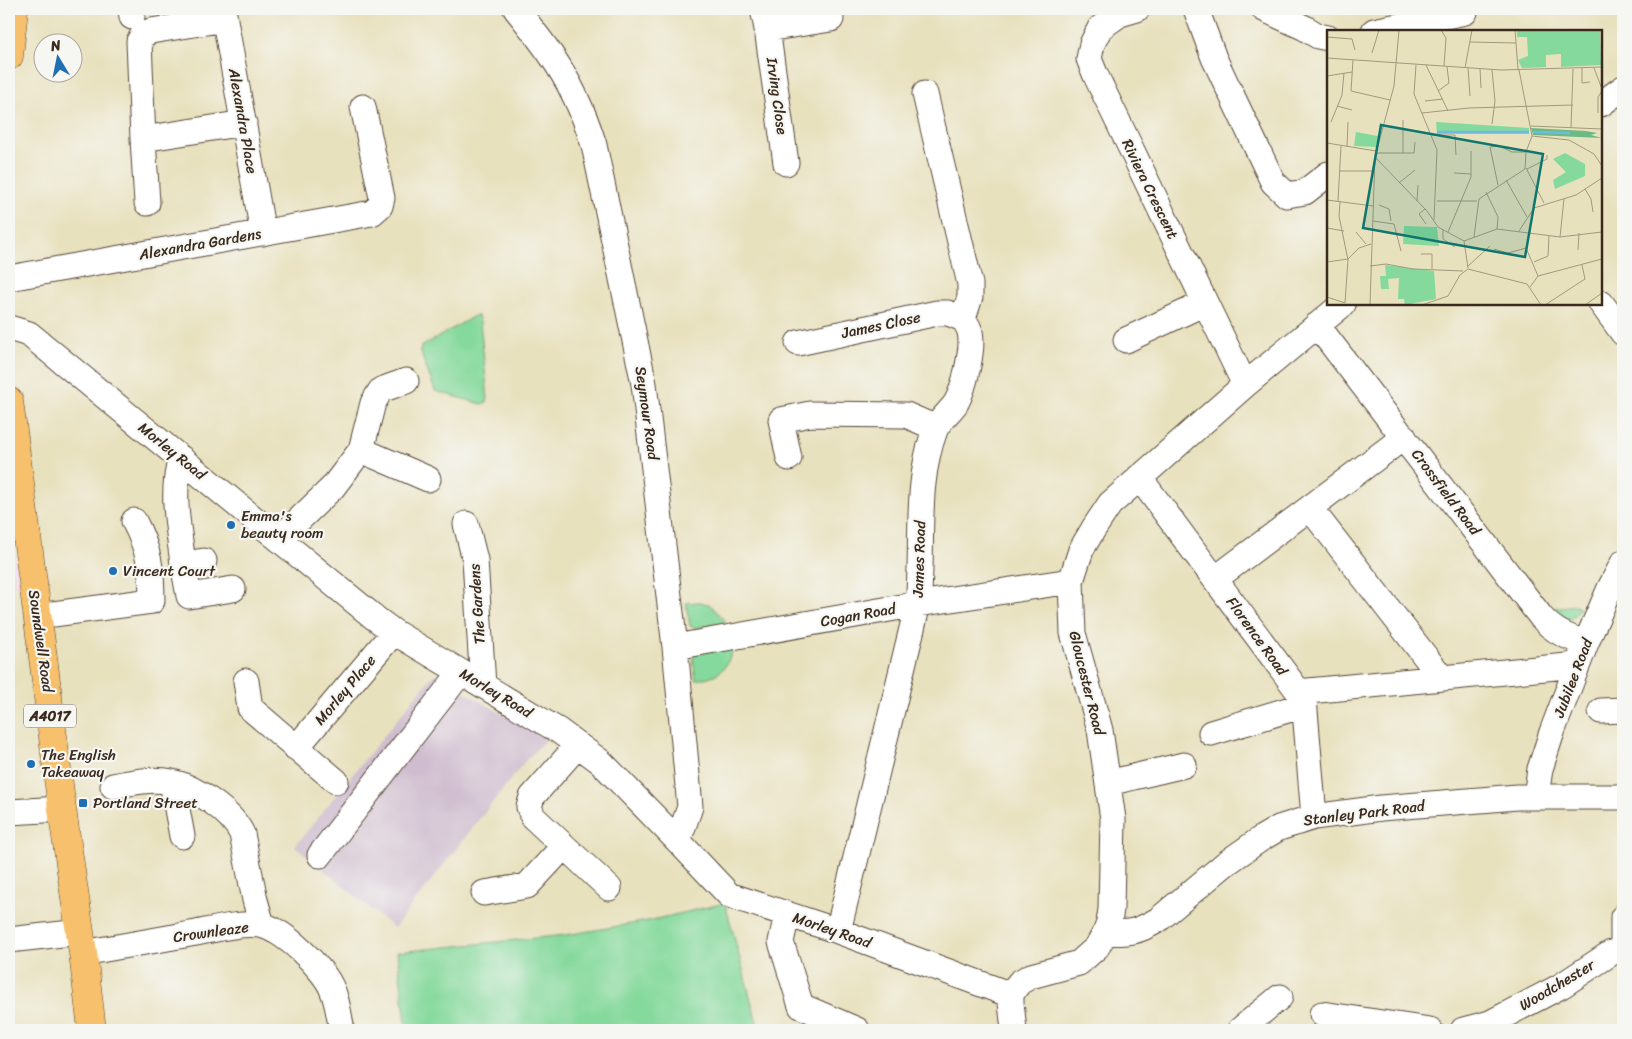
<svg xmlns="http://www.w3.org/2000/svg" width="1632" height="1039" viewBox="0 0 1632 1039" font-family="Sriracha,sans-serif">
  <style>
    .built { fill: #f3cfe0 }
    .industrial { fill: #cfbdcf }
    .green { fill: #85d99c; stroke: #60825d }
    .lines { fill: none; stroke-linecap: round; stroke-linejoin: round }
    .minor-casing { stroke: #554536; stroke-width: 27 }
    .major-casing { stroke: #554536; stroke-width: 29 }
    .minor { stroke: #fff; stroke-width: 25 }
    .major { stroke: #f7c06c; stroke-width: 28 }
    .poi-dot { fill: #1f6fb2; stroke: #f6f6f2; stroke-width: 2 }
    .labels { text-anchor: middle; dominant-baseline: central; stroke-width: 4.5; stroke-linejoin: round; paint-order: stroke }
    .shield { fill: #f6f6f2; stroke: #73675e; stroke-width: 1 }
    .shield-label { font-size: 14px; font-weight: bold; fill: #3b2a1e }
    .street-label { font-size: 15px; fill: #3b2a1e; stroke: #f6f6f2 }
    .poi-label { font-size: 15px; fill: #3b2a1e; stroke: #f6f6f2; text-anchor: start }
    .inset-river { fill: none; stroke: #6cbbe7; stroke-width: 2.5 }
    .inset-road { fill: none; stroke: #a3987e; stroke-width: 1 }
    .view { fill: #0f766e; fill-opacity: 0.15; stroke: #0f766e; stroke-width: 2.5 }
    .inset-edge { fill: none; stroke: #3b2a1e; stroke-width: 2.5 }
  </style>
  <rect width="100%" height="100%" fill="#f6f6f2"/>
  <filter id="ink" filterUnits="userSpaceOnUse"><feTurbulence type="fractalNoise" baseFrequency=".02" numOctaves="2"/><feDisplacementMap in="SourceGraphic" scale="10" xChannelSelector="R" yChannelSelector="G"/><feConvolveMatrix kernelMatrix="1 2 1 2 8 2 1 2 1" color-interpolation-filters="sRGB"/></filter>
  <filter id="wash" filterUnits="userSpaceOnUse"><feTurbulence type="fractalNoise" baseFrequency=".0096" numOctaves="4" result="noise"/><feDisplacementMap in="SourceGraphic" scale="20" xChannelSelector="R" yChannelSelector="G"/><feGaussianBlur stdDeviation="1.12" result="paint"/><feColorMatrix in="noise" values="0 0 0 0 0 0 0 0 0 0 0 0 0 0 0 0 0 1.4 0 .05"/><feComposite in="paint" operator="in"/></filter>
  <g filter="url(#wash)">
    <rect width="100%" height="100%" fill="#e8e1be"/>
    <path class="built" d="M9,528H13L19,586L9,587Z"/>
    <path class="industrial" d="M434,674L546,739L525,761L394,928L295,846Z"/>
    <path class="green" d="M476,315L478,316L480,322L488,399L487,402L482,404L435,391L420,351L421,347Z
      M698,602L709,604L726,622L695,628L690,626L686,603Z
      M1575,605L1580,607C1569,627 1563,620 1548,609Z
      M734,646C726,671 721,675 696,680L693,658L697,652Z
      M725,903L759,1030H407L397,952L566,935L648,921Z"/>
  </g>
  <g filter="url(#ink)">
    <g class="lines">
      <defs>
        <path id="minor" d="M131,9L132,17
          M223,9L263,233
          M516,9C528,24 540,39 551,55C570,82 584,113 594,145L644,384L675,647L690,807L678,841
          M763,9L767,29L786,163
          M1137,9L1120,14L1100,28L1092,44L1089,59L1096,76L1245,385
          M1196,9L1214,58L1273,182L1287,195L1305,192L1328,174
          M1264,9L1305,28L1318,36L1328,38
          M225,19L151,31L144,34L139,41L143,139L244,123
          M767,29L831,19
          M1374,31L1465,12
          M1601,104L1623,88
          M143,139L147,203
          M9,278L372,213L380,206L382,198L363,107
          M1601,303L1623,333
          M1317,325L1541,617C1554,632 1567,637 1586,643
          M9,328L29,334L375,618L394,632L559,731L601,762L678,841L729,895L838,931L1011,995
          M1126,340L1205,303
          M798,343L937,313H948L963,319
          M361,450L428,479
          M181,458C170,494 179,528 183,564L204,561
          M789,458L781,420L810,414L906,415L936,428
          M1139,477L1304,699L1314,817
          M1310,508L1442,678
          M466,524L475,560L483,685
          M279,539L333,487L361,450L373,403L381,390L406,381
          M183,564L189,596L233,589
          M1215,579L1404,437
          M38,616L152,601C152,569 149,550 134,521
          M675,647L918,604L1071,581
          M246,681L250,708L336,781
          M1298,692L1577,665
          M1601,711L1623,710
          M1211,733L1304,705
          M578,745L532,797L529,807L533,817L609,888
          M296,748L394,632
          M172,782L182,836
          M1108,783L1184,765
          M113,786C132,782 153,778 172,782C195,787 232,812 242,834L255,900L262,925
          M1536,797L1540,769L1552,732L1586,643L1610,588L1623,563
          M9,812L62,809
          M320,855L461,672
          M484,893L527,886L564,846
          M787,915L781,942L801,1006L857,1030
          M838,931L918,604C924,546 914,486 935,430C939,420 950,412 956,403C964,389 974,348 970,332C969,328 966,323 963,319L970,297V284L925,94
          M1106,931C1128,935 1139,931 1158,920L1225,864L1262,838L1279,828L1314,817L1381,808L1517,797H1623
          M9,940L80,932
          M1623,949V917
          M83,953C121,946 158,940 196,933C216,929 239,923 260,925C282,928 324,969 332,989C338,1002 339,1017 342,1030
          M1322,1014L1430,1030
          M1014,1030L1011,1003V995L1015,988L1020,982L1031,976L1079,963L1097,947L1106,931L1109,923L1111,909L1113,819L1100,730L1073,633L1071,581L1081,550L1094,528L1110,504L1245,385L1343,304
          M1240,1030L1280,997
          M1463,1030L1490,1023L1561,986L1611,953L1623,949"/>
        <path id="major" d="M9,56L14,9
          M9,401L44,665L62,809L83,953L92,1030"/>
      </defs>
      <use href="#minor" class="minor-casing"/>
      <use href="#major" class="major-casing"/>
      <use href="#minor" class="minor"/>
      <use href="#major" class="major"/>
    </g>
  </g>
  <g class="poi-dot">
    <circle cx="231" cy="525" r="5"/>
    <circle cx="113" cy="571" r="5"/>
    <circle cx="31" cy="764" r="5"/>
    <rect x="78" y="798" width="10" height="10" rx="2.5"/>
  </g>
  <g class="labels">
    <rect class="shield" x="24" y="704.5" width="52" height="23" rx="4"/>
    <g class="shield-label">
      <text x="50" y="716">A4017</text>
    </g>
    <g class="street-label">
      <text transform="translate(777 96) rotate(82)">Irving Close</text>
      <text transform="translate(243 121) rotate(80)">Alexandra Place</text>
      <text transform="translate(1150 189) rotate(64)">Riviera Crescent</text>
      <text transform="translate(200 244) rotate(-10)">Alexandra Gardens</text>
      <text transform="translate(881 325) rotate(-12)">James Close</text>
      <text transform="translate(647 413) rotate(82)">Seymour Road</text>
      <text transform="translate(172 451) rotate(39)">Morley Road</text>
      <text transform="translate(1446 492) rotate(53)">Crossfield Road</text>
      <text transform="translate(919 559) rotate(-88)">James Road</text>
      <text transform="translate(477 604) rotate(-94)">The Gardens</text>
      <text transform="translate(858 615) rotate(-10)">Cogan Road</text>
      <text transform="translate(1257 636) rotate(54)">Florence Road</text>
      <text transform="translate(41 641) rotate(82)">Soundwell Road</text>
      <text transform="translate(1573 678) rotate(-69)">Jubilee Road</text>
      <text transform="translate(1087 683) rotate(76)">Gloucester Road</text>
      <text transform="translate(345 690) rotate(-50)">Morley Place</text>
      <text transform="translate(496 693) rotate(31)">Morley Road</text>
      <text transform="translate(1364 813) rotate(-7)">Stanley Park Road</text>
      <text transform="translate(832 930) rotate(19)">Morley Road</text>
      <text transform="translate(211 932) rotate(-8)">Crownleaze</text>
      <text transform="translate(1557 985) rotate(-31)">Woodchester</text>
    </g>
    <g class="poi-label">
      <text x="241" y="516">Emma's<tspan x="241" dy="17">beauty room</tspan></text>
      <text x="123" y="571">Vincent Court</text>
      <text x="41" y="755">The English<tspan x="41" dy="17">Takeaway</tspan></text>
      <text x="93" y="803">Portland Street</text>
    </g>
  </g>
  <g transform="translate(1327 30)">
    <rect width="275" height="275" fill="#e8e1be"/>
    <path d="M190,0H273L274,35L234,37V24L219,25V37L195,38L191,30L201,26L200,7H190ZM109,92L202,98V104H110ZM29,102L51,106L49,117L27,116ZM238,123L258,134V146L228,159L226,150L239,142L226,129ZM77,196L110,197L112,216L76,214ZM58,235L107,241L109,269L78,275L77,269H71L72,248L61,249L62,259H54L53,246H59Z" fill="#85d99c"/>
    <path d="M204,98L259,101L270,103L264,105L275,108L206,105Z" fill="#6cb984"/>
    <path class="inset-river" d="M110,102H202M206,102L243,103"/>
    <path class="inset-road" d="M114,0L119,8L117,36M188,0L191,39M0,7L25,9L28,20M143,12L189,13M45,23L52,0M0,28L174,40L275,37M26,30L24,61L63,70M89,35L87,64L110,120L107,190M99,35L121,81M138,38L145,0M141,38L143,66M255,38V53L263,52M267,38L275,59M153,39L154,58M192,40L205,106L242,110L267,124L275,136M0,46L25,42M111,61L122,53L120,37M98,71L116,69M10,76L25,80M95,83L142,78L246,75M271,83V67L275,61M76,90V123M4,92L15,65L17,43M165,94L168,71L165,40M204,96L275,99M244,98L246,39M105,105H128L129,125M0,113L49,121M20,117L21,92M50,123H87L88,112M48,127L100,181L111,197L137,211M199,138L217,173M200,139L220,129V125M12,141H48M127,143L144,144M179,150L200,187M72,153L88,140M171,155L163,117L172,116L185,122H199M258,159L264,169L266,182M159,162L171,187L170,199M0,170L46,176M11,171L14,116M90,171L91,155M110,171H150M52,175L62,179L64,191M98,179L92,184L99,194M46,191L67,194L74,221M0,198L17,201M116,200V209L128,217M192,201L207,178L249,165L275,148M29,202L39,214M121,202L144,147V121M147,207L152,169L198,139L199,122L205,106M233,207L237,169M137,211L170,199L233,207L275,202M137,211L141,238M167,219L181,223L199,218L211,246L203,257M251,220L252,203M94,224H105V239M0,232L21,229L32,218L44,214M207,232L221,226L222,206M43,236L59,234L86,239L136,241M141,236L163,216M211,246L275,229M0,267L18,273L21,230L12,186L13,172M43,275L48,127L67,56L72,0M95,275L121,266L133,245L141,239L200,254L214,275M218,275L258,249L255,235M258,275L275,263"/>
    <path class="view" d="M54,95L216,124L198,227L36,198Z"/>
    <rect width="275" height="275" class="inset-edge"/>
  </g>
  <rect width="1632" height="1039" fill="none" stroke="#f6f6f2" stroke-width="30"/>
  <g transform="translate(58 58) rotate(350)"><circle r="24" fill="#f6f6f2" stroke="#aba49d"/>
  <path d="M0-4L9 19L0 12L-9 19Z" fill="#1f6fb2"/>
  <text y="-8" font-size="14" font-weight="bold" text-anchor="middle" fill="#3b2a1e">N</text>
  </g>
</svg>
